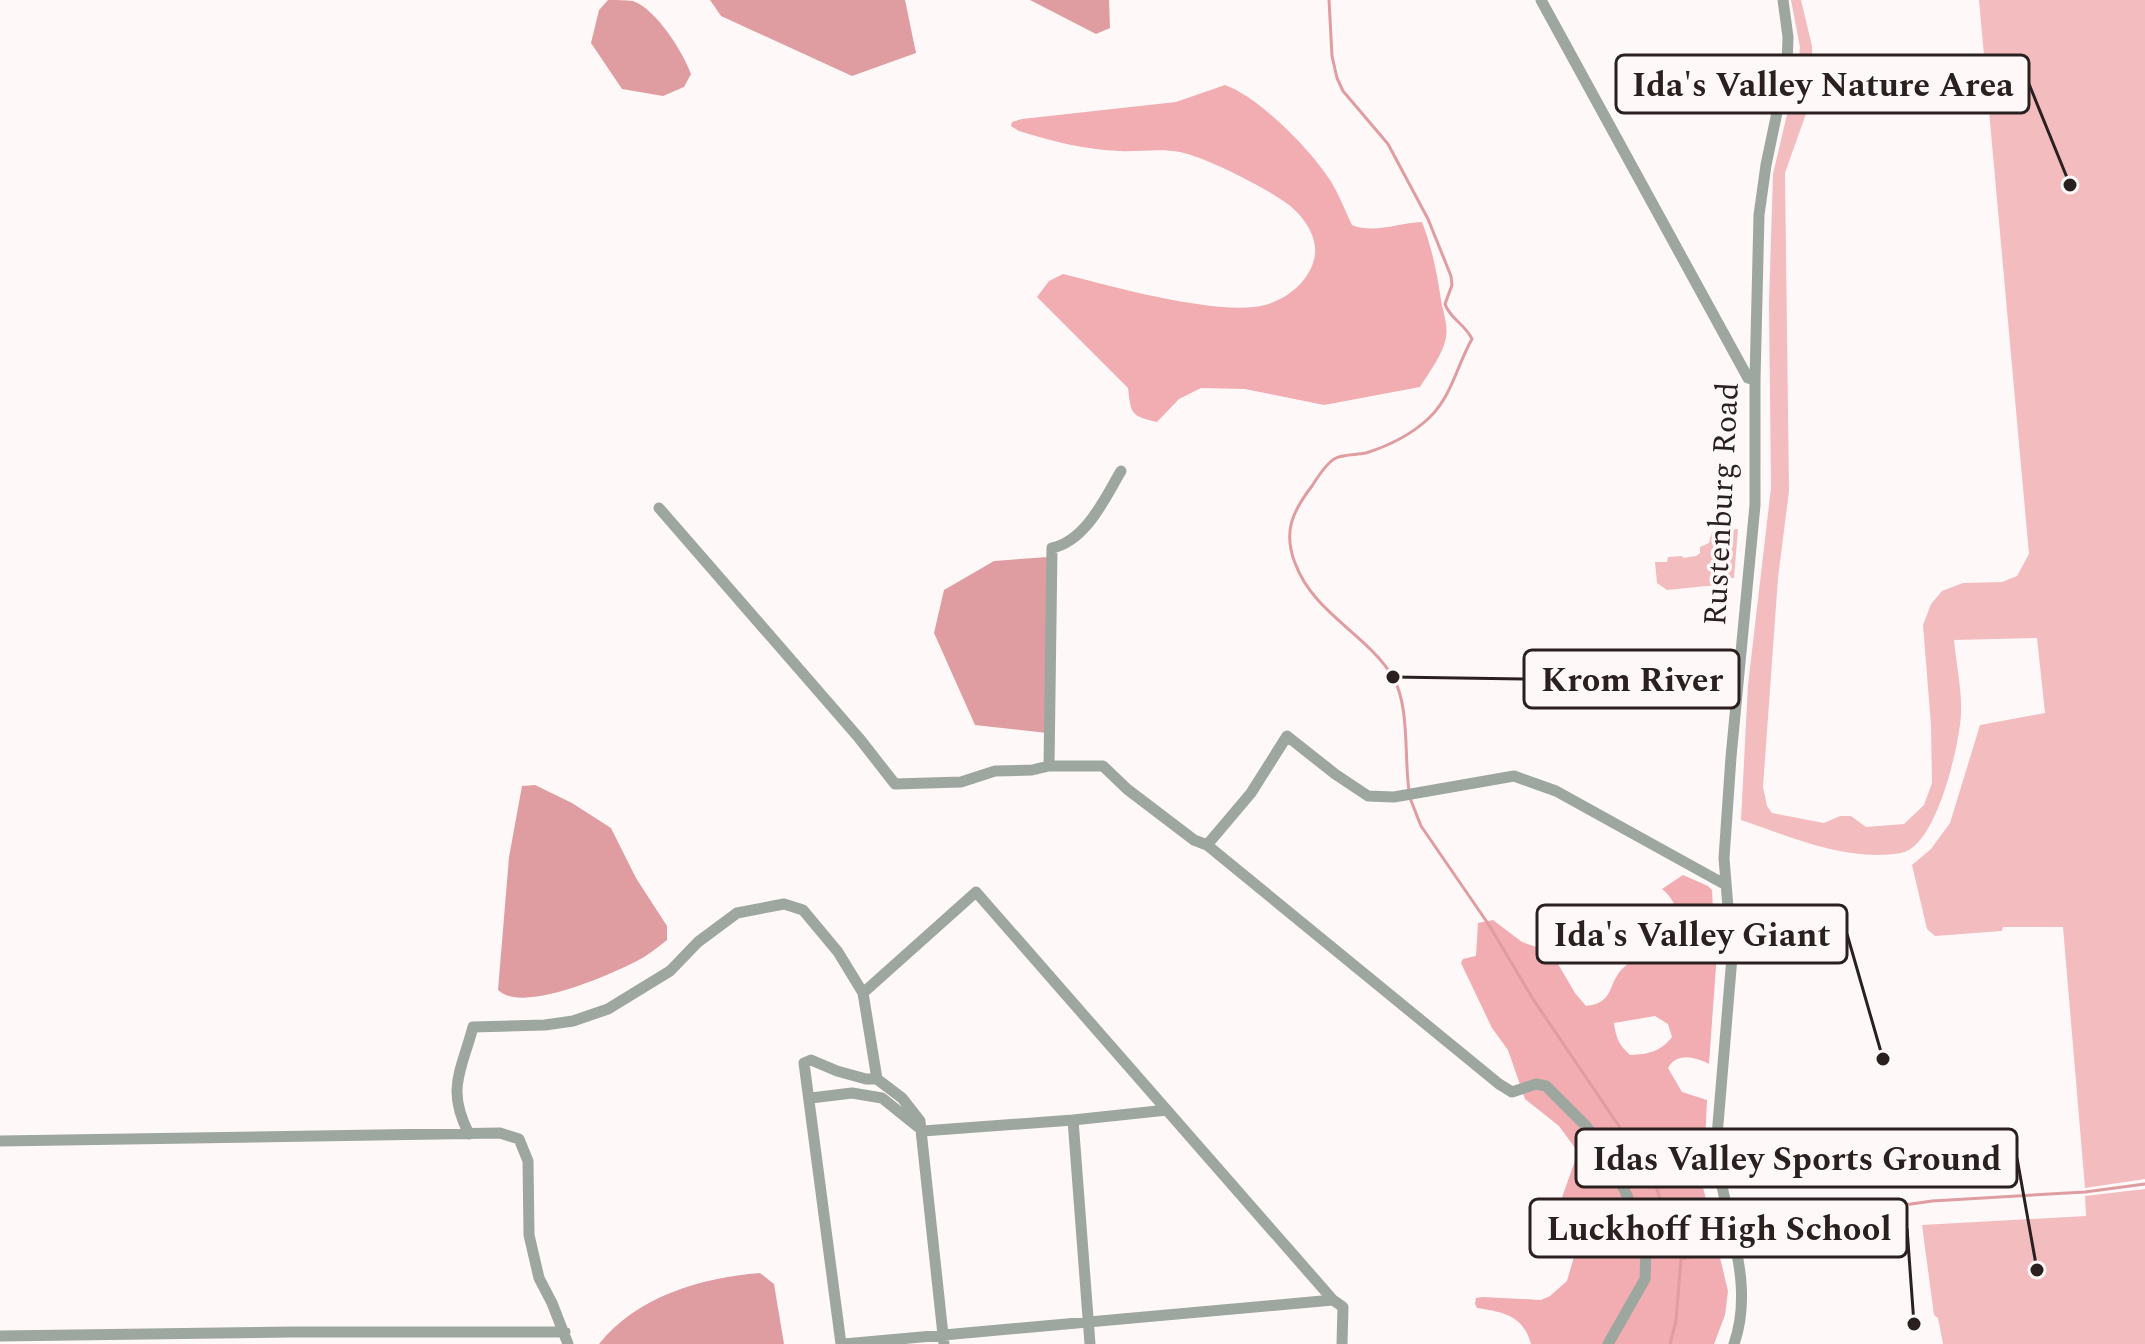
<svg xmlns="http://www.w3.org/2000/svg" width="2145" height="1344" viewBox="0 0 2145 1344" font-family="Spectral,serif">
  <style>
    .green { fill: #f3bcbf }
    .forest { fill: #f1adb1; fill-rule: evenodd }
    .water { fill: #e09da1 }
    .lines { fill: none; stroke-linecap: round; stroke-linejoin: round }
    .stream { stroke: #e09da1; stroke-width: 3 }
    .minor { stroke: #9da79f; stroke-width: 11 }
    .labels { text-anchor: middle; dominant-baseline: central; stroke-width: 7; stroke-linejoin: round; paint-order: stroke }
    .street-label { font-size: 32px; fill: #2b2020; stroke: #fff8f8 }
    .leader { fill: none; stroke: #2b2020; stroke-width: 3 }
    .callout-dot { fill: #2b2020; stroke: #fff8f8; stroke-width: 3 }
    .callout { fill: #fff8f8; stroke: #2b2020; stroke-width: 3 }
    .callout-label { font-size: 34px; text-anchor: middle; font-weight: bold; fill: #2b2020 }
  </style>
  <rect width="100%" height="100%" fill="#fff8f8"/>
  <path class="green" d="M1791,0H1801L1812,46L1813,94L1785,173L1789,491L1778,578L1763,787L1767,806L1772,813L1824,823L1840,816H1851L1866,827L1904,824L1924,805L1932,783L1931,725L1923,625L1931,604L1942,591L1963,583L2002,582L2017,576L2029,554L1979,0H2145V1179L2085,1188L2063,927H2003L2002,931L1935,936L1927,929L1912,865L1931,849L1950,823L1980,725L2045,713L2037,638L1954,640C1956,663 1962,689 1961,713C1960,744 1936,848 1901,853C1846,862 1792,837 1741,820L1748,685L1771,488L1769,303L1773,174L1798,68L1800,47Z
    M1738,529L1734,578H1729L1727,584L1667,590L1657,583L1655,562H1667L1668,557L1682,556L1683,558L1696,556L1700,553V547L1709,543L1712,532Z
    M2145,1189V1344H1943L1938,1318L1934,1315L1922,1225L2086,1216L2085,1196Z"/>
  <path class="forest" d="M1225,85C1259,97 1311,150 1330,180C1339,194 1345,211 1352,225C1374,234 1398,223 1422,222C1432,248 1437,273 1441,300C1443,313 1448,323 1446,337C1443,355 1429,372 1420,387L1324,405L1245,389L1201,388L1179,399L1157,422C1130,416 1131,413 1128,388L1037,297L1049,281L1063,274C1110,286 1221,317 1265,305C1286,299 1306,284 1313,263C1321,240 1305,218 1289,205C1269,189 1205,157 1180,152C1160,148 1139,152 1120,151C1085,150 1052,141 1019,131L1011,126L1012,122L1022,119L1176,102Z
    M1683,875L1708,886L1712,890L1716,966L1709,1064C1695,1057 1677,1052 1668,1068L1682,1092L1707,1100L1703,1187L1728,1291L1725,1315L1714,1344H1531C1523,1315 1503,1312 1477,1308L1475,1304L1476,1298L1483,1297L1541,1300L1550,1296L1567,1281L1575,1253L1559,1206L1578,1152L1559,1126L1525,1099L1508,1050L1492,1028L1461,963L1463,959L1476,956L1478,923L1493,920L1522,942L1551,952L1575,993L1586,1006C1615,1003 1607,984 1623,968C1631,959 1646,958 1656,951C1679,936 1685,907 1662,889ZM1655,1016L1668,1024L1672,1037C1660,1052 1649,1054 1630,1055C1619,1045 1616,1038 1614,1023Z"/>
  <path class="water" d="M608,0C616,0 626,0 633,1C656,9 683,52 691,74L684,87L663,96L622,89L591,43L599,10Z
    M710,0H905L916,53L852,76L721,16Z
    M1030,0H1109L1110,28L1096,34Z
    M1048,557L1047,733L975,725L934,633L944,590L994,561Z
    M535,785L572,803L611,828L636,878L667,926V940C657,948 647,956 635,962C609,975 522,1014 498,990L509,857L522,786Z
    M760,1273L774,1284L784,1344H599C638,1296 700,1278 760,1273Z"/>
  <g class="lines">
    <path class="stream" d="M1329,0L1332,56L1337,78L1343,91L1388,144L1428,219L1451,276L1452,285L1445,304C1450,319 1465,324 1472,339C1457,365 1452,396 1429,418C1412,434 1388,446 1366,453C1356,455 1344,454 1336,458C1327,462 1317,478 1312,486C1292,512 1283,532 1295,563C1314,614 1366,633 1393,677C1410,707 1404,757 1409,791
      M1410,798L1421,826L1489,925L1533,999L1652,1175L1681,1259L1676,1321L1670,1344
      M1743,1245L1786,1222L1932,1201L2085,1192L2145,1184
      M1681,1259L1730,1249"/>
    <path class="minor" d="M1541,0L1748,378L1755,380
      M659,508L859,738L895,784L961,782L995,771L1032,770L1049,766L1052,548C1086,541 1105,498 1121,471
      M1049,766H1103L1127,789L1194,840L1207,845L1251,793L1287,736L1335,774L1368,796L1394,797L1514,776L1556,791L1726,885
      M1207,845L1499,1084L1512,1092L1536,1084L1546,1086L1587,1127L1613,1166L1639,1221L1646,1251L1645,1279L1608,1344
      M863,993L877,1079
      M811,1098L852,1093L882,1098L923,1131L1073,1120L1090,1344
      M1073,1120L1167,1110
      M469,1134C446,1089 461,1072 473,1027L545,1025L573,1021L608,1009L670,971L698,942L737,913L784,904L803,910L838,952L863,993L976,892L1333,1300L1343,1307L1342,1344
      M0,1141L500,1133L519,1139L528,1161L529,1235L539,1278L552,1303L568,1344
      M0,1336L292,1332H565
      M841,1344L804,1063L811,1060L837,1071L866,1079H877L902,1098L920,1121L944,1344
      M844,1344L1333,1300
      M1734,1344C1757,1279 1721,1212 1716,1148L1732,957L1724,858L1731,757L1755,505V380L1759,215L1766,165L1787,65L1788,37L1783,0"/>
  </g>
  <g class="labels">
    <g class="street-label">
      <text transform="translate(1722 504) rotate(-87)">Rustenburg Road</text>
    </g>
  </g>
  <path class="leader" d="M2070 185L2029 84M1393 677L1524 679M1883 1059L1847 934M2037 1270L2017 1158M1914 1324L1907 1228"/>
  <g class="callout-dot">
    <circle cx="2070" cy="185" r="8"/>
    <circle cx="1393" cy="677" r="8"/>
    <circle cx="1883" cy="1059" r="8"/>
    <circle cx="2037" cy="1270" r="8"/>
    <circle cx="1914" cy="1324" r="8"/>
  </g>
  <g class="callout">
    <rect x="1616" y="55" width="413" height="58" rx="8"/>
    <rect x="1524" y="650" width="215" height="58" rx="8"/>
    <rect x="1537" y="905" width="310" height="58" rx="8"/>
    <rect x="1576" y="1129" width="441" height="58" rx="8"/>
    <rect x="1530" y="1199" width="377" height="58" rx="8"/>
  </g>
  <g class="callout-label">
    <text x="1823" y="96">Ida's Valley Nature Area</text>
    <text x="1632" y="691">Krom River</text>
    <text x="1692" y="946">Ida's Valley Giant</text>
    <text x="1797" y="1170">Idas Valley Sports Ground</text>
    <text x="1719" y="1240">Luckhoff High School</text>
  </g>
</svg>
